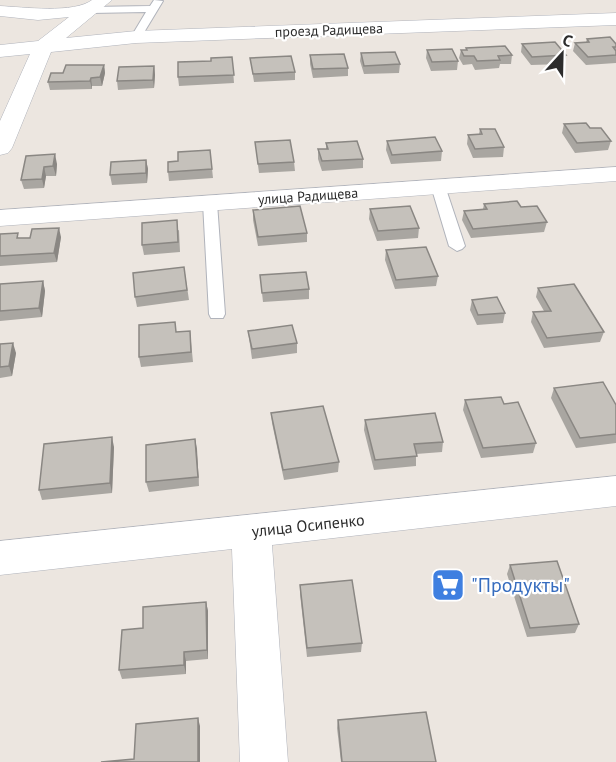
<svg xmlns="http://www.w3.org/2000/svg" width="616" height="762" viewBox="0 0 616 762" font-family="'PT Sans',sans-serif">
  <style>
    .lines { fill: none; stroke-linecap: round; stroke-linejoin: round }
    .service-casing { stroke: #b0b3bb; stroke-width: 2 }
    .minor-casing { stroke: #b0b3bb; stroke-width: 1 }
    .service { fill: #fff; fill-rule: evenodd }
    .minor { fill: #fff; fill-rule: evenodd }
    .wall { fill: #a9a6a1 }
    .shaded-wall { fill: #8a8783 }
    .building { fill: #c5c1bb; stroke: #8a8783; stroke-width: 1.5 }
    .labels { text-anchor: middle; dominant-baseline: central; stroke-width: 4.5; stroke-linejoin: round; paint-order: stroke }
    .far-street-label { font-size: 14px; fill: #2c2c2c; stroke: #fff }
    .street-label { font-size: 16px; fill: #2c2c2c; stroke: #fff }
    .near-shop-label { font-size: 20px; fill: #366cbe; stroke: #fff; text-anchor: start }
  </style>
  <rect width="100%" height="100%" fill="#ece6e0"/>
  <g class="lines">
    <defs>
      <path id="service" d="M154,0L163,1L140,39L136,40L131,37L146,12L91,13L86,10L91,7L150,6Z
        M438,182L445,186L465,246L462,249L457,251L449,246L431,186Z
        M210,199L217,203L225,314L223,318H211L209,314L203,203Z"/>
      <path id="minor" d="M92,0H112L66,38L136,31L616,13V25L136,43L51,52L12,148L8,153L0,155V121L30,54L0,57V45L38,41L69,17L38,20L0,16V6C23,7 74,14 92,0Z
        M616,167V181L0,226V210Z
        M616,476V506L272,545L288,762H240L232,549L0,575V541Z"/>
    </defs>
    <use href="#service" class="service-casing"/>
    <use href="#minor" class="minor-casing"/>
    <use href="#service" class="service"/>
    <use href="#minor" class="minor"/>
  </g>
  <path class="wall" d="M587,39L616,44V63L586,65L573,51L575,43L586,42Z
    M522,44L566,55L564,64L531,65L521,52Z
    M466,48L512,55L511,64H500L499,68L475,70L472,64L463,65L459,58L461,50H466Z
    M427,50L458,61L457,70L431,71L426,58Z
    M361,53L400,64L399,73L364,74L360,61Z
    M310,55L348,68V76L313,78L310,64Z
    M232,57L234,83L179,86L178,77L211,61Z
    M250,58L295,72V80L254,82Z
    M104,65L105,73L102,86H92V89L50,90L48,82L63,73Z
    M154,66L155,75L154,88L118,90L117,81Z
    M564,124L590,128L611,141L608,150L575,153L562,133Z
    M480,129L504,147L503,157L473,158L467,144L468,135L479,134Z
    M387,141L442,151L441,161L391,164L386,150Z
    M255,142L294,162L295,171L259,173Z
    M326,143L363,159V168L322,171L318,159V149H326Z
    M210,150L213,178L169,181L168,172L178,161Z
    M26,156L57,164L56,176H46L44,188L24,189L21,180Z
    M146,160L148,169L147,183L112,185L110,175Z
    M484,204L547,222L544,232L471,238L462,220L464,211L483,209Z
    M370,209L419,228L418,238L377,241L369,219Z
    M253,210L307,233V242L258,246L253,220Z
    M179,230L180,252L144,255L142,245Z
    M0,234L20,238L61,237L57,262L0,266Z
    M386,250L438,276L436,286L395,289L385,260Z
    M184,267L189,300L137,307L135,297Z
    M260,275L309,289V299L263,302Z
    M43,281L45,291L42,317L0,321V284Z
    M538,288L604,332L600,342L544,348L531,322L533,312L544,311L536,297Z
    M472,300L505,313L503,323L477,325L470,310Z
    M190,331L193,362L141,367L139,357L177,332Z
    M248,331L297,343V353L252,359Z
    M0,344L16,353L12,376L0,378Z
    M554,388L616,405V443L576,448L551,398Z
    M465,400L504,404L536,443L533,453L481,458L463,410Z
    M271,413L339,462L338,472L284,480L272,423Z
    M365,420L443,442L442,452L416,454V466L374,470L364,430Z
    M195,439L199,486L149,492L146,482Z
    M114,447L112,493L42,500L39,490Z
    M510,565L579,624L575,633L527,637L507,574Z
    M300,585L362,643L361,652L307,657L300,594Z
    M206,602L208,611V659L186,661V674L122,679L119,670L143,628Z
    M338,720L436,762H341L337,728Z"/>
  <path class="shaded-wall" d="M104,65L105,73L102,86L100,77Z
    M154,66L155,75L154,88L153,80Z
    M91,78L92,86V89L90,81Z
    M55,154L57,164L56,176L53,166Z
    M146,160L148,169L147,183L146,173Z
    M44,167L46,176L44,188L42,179Z
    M59,228L61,237L57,262L54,253Z
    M43,281L45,291L42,317L39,308Z
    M13,343L16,353L12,376L9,366Z
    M112,437L114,447L112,493L110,483Z
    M195,439L197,449L199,486L198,477Z
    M206,602L208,611V659L207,650Z
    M184,652L186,661V674L184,665Z
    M198,718L200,726V762H198Z"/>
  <path class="building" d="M610,37L616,44V47H613L616,51V55L588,57L575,43L589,42L587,39Z
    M555,42L566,55L532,57L522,44Z
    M505,46L512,55L498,56L500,60L477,61L474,56H464L461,50H467L466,48Z
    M452,49L458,61L432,62L427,50Z
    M395,52L400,64L364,66L361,53Z
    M344,54L348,68L313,69L310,55Z
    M291,56L295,72L253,74L250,58Z
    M232,57L234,75L178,77V62L211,61V58Z
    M66,65H104L100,77L91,78L90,81L48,82L51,73H63Z
    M154,66L153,80L117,81L119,67Z
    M586,123L590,128H601L611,141L577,143L564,124Z
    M480,129H495L504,147L475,149L468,135L482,134Z
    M435,137L442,151L392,155L387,141Z
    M290,140L294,162L258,164L255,142Z
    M357,141L363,159L322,161L318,149H328L326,143Z
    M210,150L212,169L168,172V162L178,161V152Z
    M55,154L53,166L44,167L42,179L21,180L26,156Z
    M146,160V173L110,175L111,162Z
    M517,201L521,207L537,206L547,222L473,229L464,211L487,209L484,204Z
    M300,206L307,233L258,237L253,210Z
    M410,206L419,228L378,231L370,209Z
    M177,220L178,242L142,245V223Z
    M59,228L54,253L0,256V234L18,233L17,238H30L32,229Z
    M426,247L438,276L396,280L386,250Z
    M184,267L187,290L135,297L133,273Z
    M306,272L309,289L262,293L260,275Z
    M43,281L39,308L0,311V284Z
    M574,284L604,332L547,338L533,312L551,311L538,288Z
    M497,297L505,313L478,315L472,300Z
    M175,322L176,332L190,331L191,352L139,357V325Z
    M292,325L297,343L252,349L248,331Z
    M13,343L9,366L0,367V344Z
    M603,382L616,405V434L580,438L554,388Z
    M501,397L504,404L518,402L536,443L483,448L465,400Z
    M323,406L339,462L283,470L271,413Z
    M435,413L443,442L414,444L417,456L375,460L365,420Z
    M112,437L110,483L39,490L44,444Z
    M195,439L198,477L146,482V445Z
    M557,561L579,624L530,628L510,565Z
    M352,580L362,643L307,648L300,585Z
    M206,602L207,650L184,652V665L119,670L122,630L143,628V607Z
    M426,712L436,762H342L338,720Z
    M198,718V762H101L134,759L136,724Z"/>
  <defs>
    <symbol id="supermarket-square" viewBox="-11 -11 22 22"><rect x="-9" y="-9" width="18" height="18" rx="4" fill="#3f7fe0" stroke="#fff"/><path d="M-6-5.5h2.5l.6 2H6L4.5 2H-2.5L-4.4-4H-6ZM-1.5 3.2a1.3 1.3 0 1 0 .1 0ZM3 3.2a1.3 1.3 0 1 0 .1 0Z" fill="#fff"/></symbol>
  </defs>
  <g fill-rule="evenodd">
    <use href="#supermarket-square" x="429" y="566" width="38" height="38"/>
  </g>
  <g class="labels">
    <g class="far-street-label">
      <text transform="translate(329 30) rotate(-2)">проезд Радищева</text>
      <text transform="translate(308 196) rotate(-4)">улица Радищева</text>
    </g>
    <g class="street-label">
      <text transform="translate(308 525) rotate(-6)">улица Осипенко</text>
    </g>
    <g class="near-shop-label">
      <text x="471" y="585">"Продукты"</text>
    </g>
  </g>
  <g transform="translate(562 54) rotate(22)" stroke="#ffffff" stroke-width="4.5" paint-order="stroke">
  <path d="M0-4.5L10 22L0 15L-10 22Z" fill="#2c2c2c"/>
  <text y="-9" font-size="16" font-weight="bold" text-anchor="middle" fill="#2c2c2c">С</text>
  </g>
</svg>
